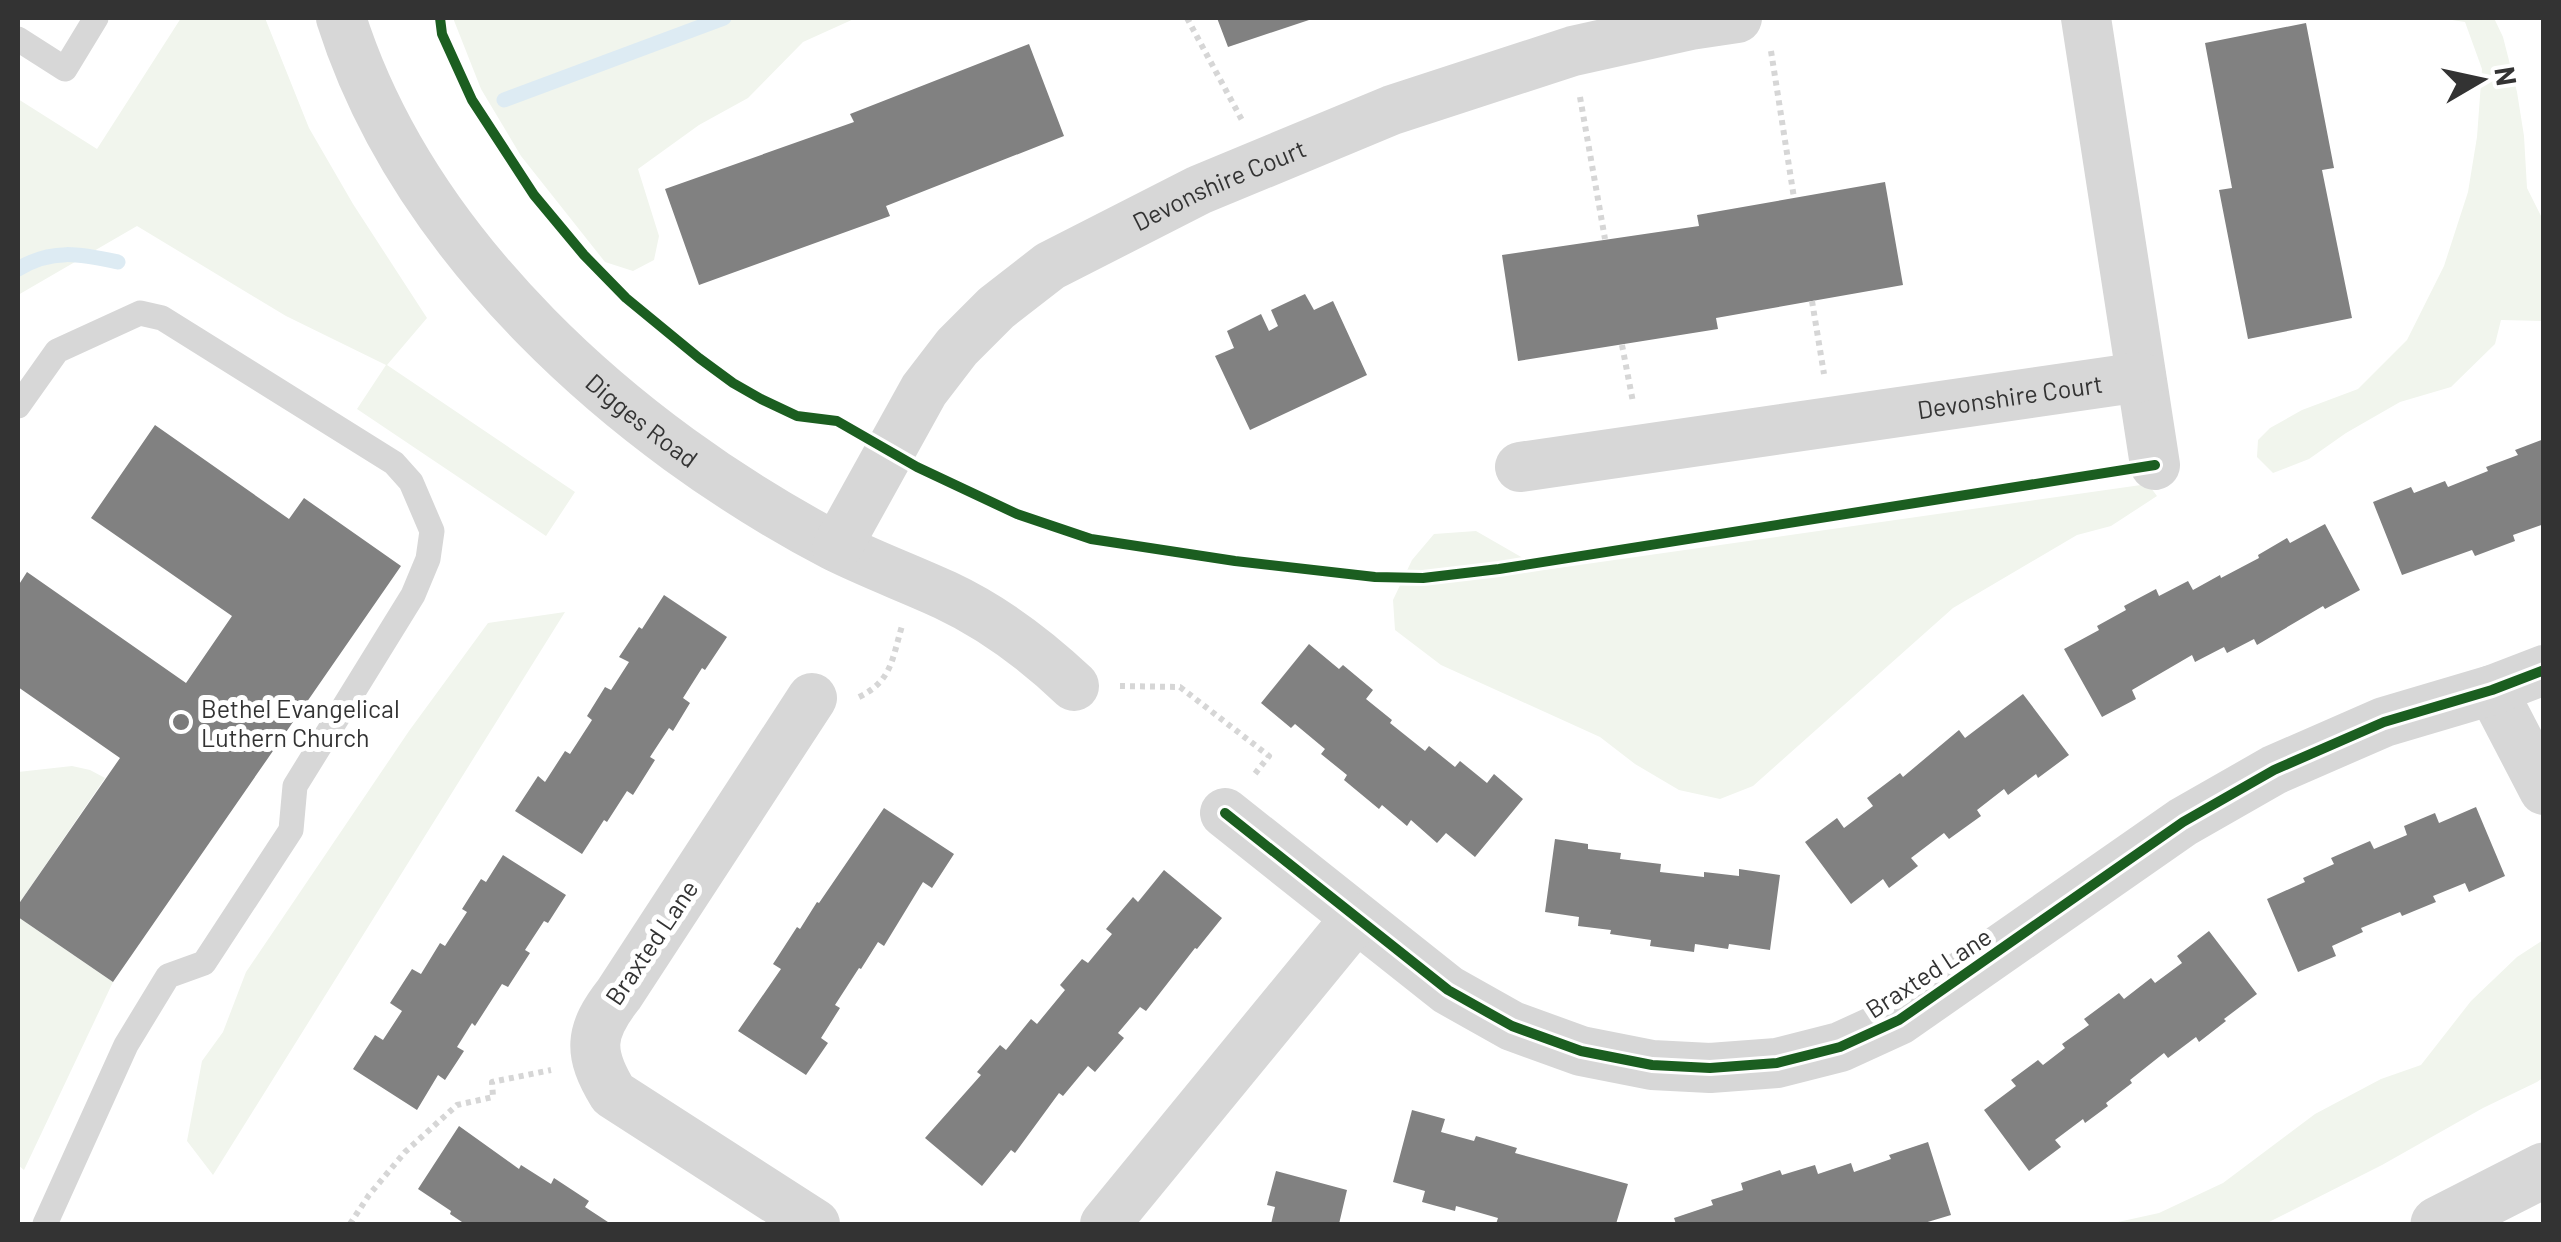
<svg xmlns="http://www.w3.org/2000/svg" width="2561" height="1242" viewBox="0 0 2561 1242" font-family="Barlow,sans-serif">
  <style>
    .green { fill: #f1f5ed }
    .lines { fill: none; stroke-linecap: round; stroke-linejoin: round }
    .stream { stroke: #ddebf3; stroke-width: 15 }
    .building { fill: #818181 }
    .path { stroke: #d6d6d6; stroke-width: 6; stroke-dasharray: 5 5; stroke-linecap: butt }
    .service { stroke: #d7d7d7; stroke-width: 25 }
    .minor { stroke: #d7d7d7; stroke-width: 50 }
    .tertiary { stroke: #d7d7d7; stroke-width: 55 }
    .cycleway-casing { stroke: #fff; stroke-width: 16 }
    .cycleway { stroke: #1b5e20; stroke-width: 10 }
    .poi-dot { fill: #7a7a7a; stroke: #fff; stroke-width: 4 }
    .labels { text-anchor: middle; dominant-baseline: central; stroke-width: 10; stroke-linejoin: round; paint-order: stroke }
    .street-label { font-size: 25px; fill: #333; stroke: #fff }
    .poi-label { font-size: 25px; fill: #333; stroke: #fff; text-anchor: start }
  </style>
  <rect width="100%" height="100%" fill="#fff"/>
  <path class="green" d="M181,18H265L309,128L353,204L427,318L387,365L575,492L546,536L357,409L386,365L286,316L137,226L18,295V99L97,149Z
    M453,18H856L803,42L748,98L699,125L638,169L659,236L654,260L633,271L605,262L521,156L481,89Z
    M2439,18H2494L2503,37L2517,92L2524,136L2527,188L2543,220V321L2501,320L2495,344L2451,387L2400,402L2346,433L2309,459L2273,473L2257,457L2258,440L2270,428L2302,410L2358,389L2407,340L2444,266L2468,192L2477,137L2482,69L2465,22Z
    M2148,484L2157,496L2111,526L2077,535L1953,608L1753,786L1720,799L1679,790L1635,764L1600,737L1441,665L1395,630L1393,600L1412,560L1434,534L1476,531L1544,570Z
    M565,612L213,1175L187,1141L202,1061L223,1032L246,972L409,731L488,623Z
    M72,766L90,770L105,778L18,905V772Z
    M18,917L113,982L24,1170L18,1165Z
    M2543,940L2544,1077L2537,1082L2483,1108L2382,1165L2265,1224H2109L2159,1213L2223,1183L2315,1114L2381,1079L2421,1065L2471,1001L2517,957Z"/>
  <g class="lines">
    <path class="stream" d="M504,100L724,18
      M18,269C52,248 80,254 118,262"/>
  </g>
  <path class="building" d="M1217,18H1315L1228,47Z
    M2306,23L2334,168L2322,170L2352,318L2248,339L2219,190L2232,188L2205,43Z
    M1029,44L1064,136L886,206L890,216L699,285L665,189L854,122L850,114Z
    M1885,182L1903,285L1716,318L1718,329L1518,361L1502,255L1699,226L1697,215Z
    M1305,294L1314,310L1333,301L1367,375L1250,430L1215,356L1234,348L1227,331L1261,314L1269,331L1278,326L1271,310Z
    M155,425L289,519L304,498L401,566L113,982L18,917V905L120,758L18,687V586L27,572L186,683L232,616L91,518Z
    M2544,439V524L2513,535L2515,541L2475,556L2472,550L2402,575L2373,502L2411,487L2414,493L2445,481L2448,487L2488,471L2486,467L2518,455L2515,450Z
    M2325,524L2360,590L2325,609L2323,606L2257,645L2254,639L2227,653L2224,647L2195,662L2192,655L2132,690L2136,699L2102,717L2064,649L2099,630L2097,626L2126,610L2124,606L2156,589L2159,596L2188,581L2193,590L2220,575L2221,578L2259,558L2258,555L2287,538L2290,543Z
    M664,595L727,637L705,670L702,668L683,698L690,703L673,731L669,728L650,757L655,760L633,795L627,791L607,822L604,820L582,854L515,811L538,776L545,782L565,751L570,754L592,720L587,716L605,687L611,690L629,662L619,657L639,627L642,629Z
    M1309,644L1339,669L1343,665L1373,690L1366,699L1392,720L1390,723L1425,751L1429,746L1455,767L1460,761L1487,783L1494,774L1523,799L1475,857L1446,833L1437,843L1411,820L1407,826L1382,805L1379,809L1344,780L1347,775L1321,754L1325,749L1295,724L1291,728L1261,703Z
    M2023,694L2069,755L2038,778L2036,774L2008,795L2004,789L1977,810L1981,816L1949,839L1944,833L1911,858L1918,866L1889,888L1883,879L1851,904L1805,842L1837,818L1844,828L1873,806L1867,798L1900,773L1903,777L1959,730L1965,738Z
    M2476,807L2505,876L2469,892L2465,883L2433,896L2436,902L2402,916L2400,912L2361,928L2363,932L2332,946L2336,956L2298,972L2267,899L2305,882L2303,878L2334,864L2331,858L2370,841L2374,849L2407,835L2404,826L2435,813L2439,823Z
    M884,808L954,854L932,888L923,882L884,946L878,942L861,969L859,968L835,1005L840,1008L821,1038L828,1043L806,1075L738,1031L781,969L773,964L797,927L800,929L817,902L819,903Z
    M1555,839L1588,844V849L1621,853L1620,859L1661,864L1660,872L1704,877V872L1739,876V869L1780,875L1770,950L1729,944L1728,949L1695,944L1694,952L1650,946L1651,940L1610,934L1611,930L1578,926L1579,917L1545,912Z
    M503,855L566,895L548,923L544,921L525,950L530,953L508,987L502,984L475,1026L472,1023L457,1047L464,1051L445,1080L438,1075L417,1110L353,1069L375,1035L383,1040L402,1011L390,1003L412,969L421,974L440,943L445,946L467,912L462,909L481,879L486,882Z
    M1164,870L1222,918L1197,949L1195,948L1146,1011L1140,1007L1118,1033L1124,1038L1095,1072L1088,1066L1063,1096L1059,1093L1015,1153L1011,1150L982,1186L925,1138L981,1075L977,1072L1000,1045L1006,1050L1031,1019L1037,1024L1065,990L1060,985L1082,959L1088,963L1112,934L1106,929L1133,897L1138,902Z
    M2209,931L2257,994L2224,1019L2226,1021L2199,1042L2196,1037L2168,1058L2164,1053L2130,1080L2132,1083L2106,1103L2108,1106L2085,1123L2083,1119L2055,1140L2061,1147L2029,1171L1984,1110L2016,1086L2011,1080L2038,1060L2043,1065L2065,1048L2062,1044L2089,1025L2084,1019L2119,993L2124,999L2151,978L2155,983L2182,963L2177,956Z
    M1412,1110L1445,1119L1441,1132L1474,1141L1476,1136L1517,1148L1515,1153L1628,1184L1616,1224H1496L1498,1218L1456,1206L1455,1211L1422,1202L1425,1191L1393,1182Z
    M459,1126L519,1169L521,1165L551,1184L554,1178L589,1201L585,1207L611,1224H465L450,1214L451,1211L418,1189Z
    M1928,1142L1951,1215L1921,1224H1676L1674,1218L1713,1205L1711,1200L1743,1190L1741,1183L1780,1170L1782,1175L1815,1165L1818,1174L1851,1163L1854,1172L1891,1159L1889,1155Z
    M1276,1171L1347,1190L1339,1224H1271L1275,1207L1267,1205Z"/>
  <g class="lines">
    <path class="path" d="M1187,18L1243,122
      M1771,51L1794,198
      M1580,97L1605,239
      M1812,301L1824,374
      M1622,345L1633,402
      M1120,686L1180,687L1269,756L1254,775
      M859,697C892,681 892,659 902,626
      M350,1224L369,1195L405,1152L457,1105L493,1097L492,1082L551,1070"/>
    <path class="service" d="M18,39L65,69L96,18
      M18,406L57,351L140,313L162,318L394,463L411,482L432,531L428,559L413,595L295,786L291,830L204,963L168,976L126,1045L45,1224"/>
    <g class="minor">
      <path id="s1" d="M341,18C414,248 625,436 834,546C870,564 908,578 945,595C992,617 1036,650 1074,686"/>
      <path d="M2086,18L2155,465"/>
      <path id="s2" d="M1520,467L2141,377"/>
      <path id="s3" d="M837,547L924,390L957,347L996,308L1050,266L1199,190L1392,110L1573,51L1690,25L1737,18"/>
      <path d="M2492,690L2544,790"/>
      <path d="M812,698L619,994C589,1032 588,1053 613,1094L815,1224"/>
      <path d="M1225,813L1448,990L1512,1026L1581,1051L1652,1065L1710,1068L1777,1063L1840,1047L1899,1020L2183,822L2274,770L2384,722L2492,690L2544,670"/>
      <path d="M1105,1224L1356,918"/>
    </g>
    <path class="tertiary" d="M2438,1224L2544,1170"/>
    <defs>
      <path id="cycleway" d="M440,18L442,34L472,100L534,195L584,255L626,298L699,358L733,383L761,399L797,416L837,421L917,467L1017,514L1091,539L1235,561L1375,577L1423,578L1499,569L2155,465
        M1225,813L1448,990L1512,1026L1581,1051L1652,1065L1710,1068L1777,1063L1840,1047L1899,1020L2183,822L2274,770L2384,722L2492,690L2544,670"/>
    </defs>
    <use href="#cycleway" class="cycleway-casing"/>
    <use href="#cycleway" class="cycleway"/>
  </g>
  <circle class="poi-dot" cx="181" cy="722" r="10"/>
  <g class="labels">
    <g class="street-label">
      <text stroke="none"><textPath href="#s3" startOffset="545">Devonshire Court</textPath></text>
      <text stroke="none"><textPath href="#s2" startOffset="495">Devonshire Court</textPath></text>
      <text stroke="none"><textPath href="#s1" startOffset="510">Digges Road</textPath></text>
      <text transform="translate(651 942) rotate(-56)">Braxted Lane</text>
      <text transform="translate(1928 972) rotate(-33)">Braxted Lane</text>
    </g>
    <g class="poi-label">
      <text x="201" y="708">Bethel Evangelical<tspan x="201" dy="29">Luthern Church</tspan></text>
    </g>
  </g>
  <rect width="2561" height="1242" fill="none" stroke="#333333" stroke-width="40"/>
  <g transform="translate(2481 80) rotate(81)" stroke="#ffffff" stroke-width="8" paint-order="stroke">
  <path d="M0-8L18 38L0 25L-18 38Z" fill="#333333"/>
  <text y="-15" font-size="28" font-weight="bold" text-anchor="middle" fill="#333333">N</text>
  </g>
</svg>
